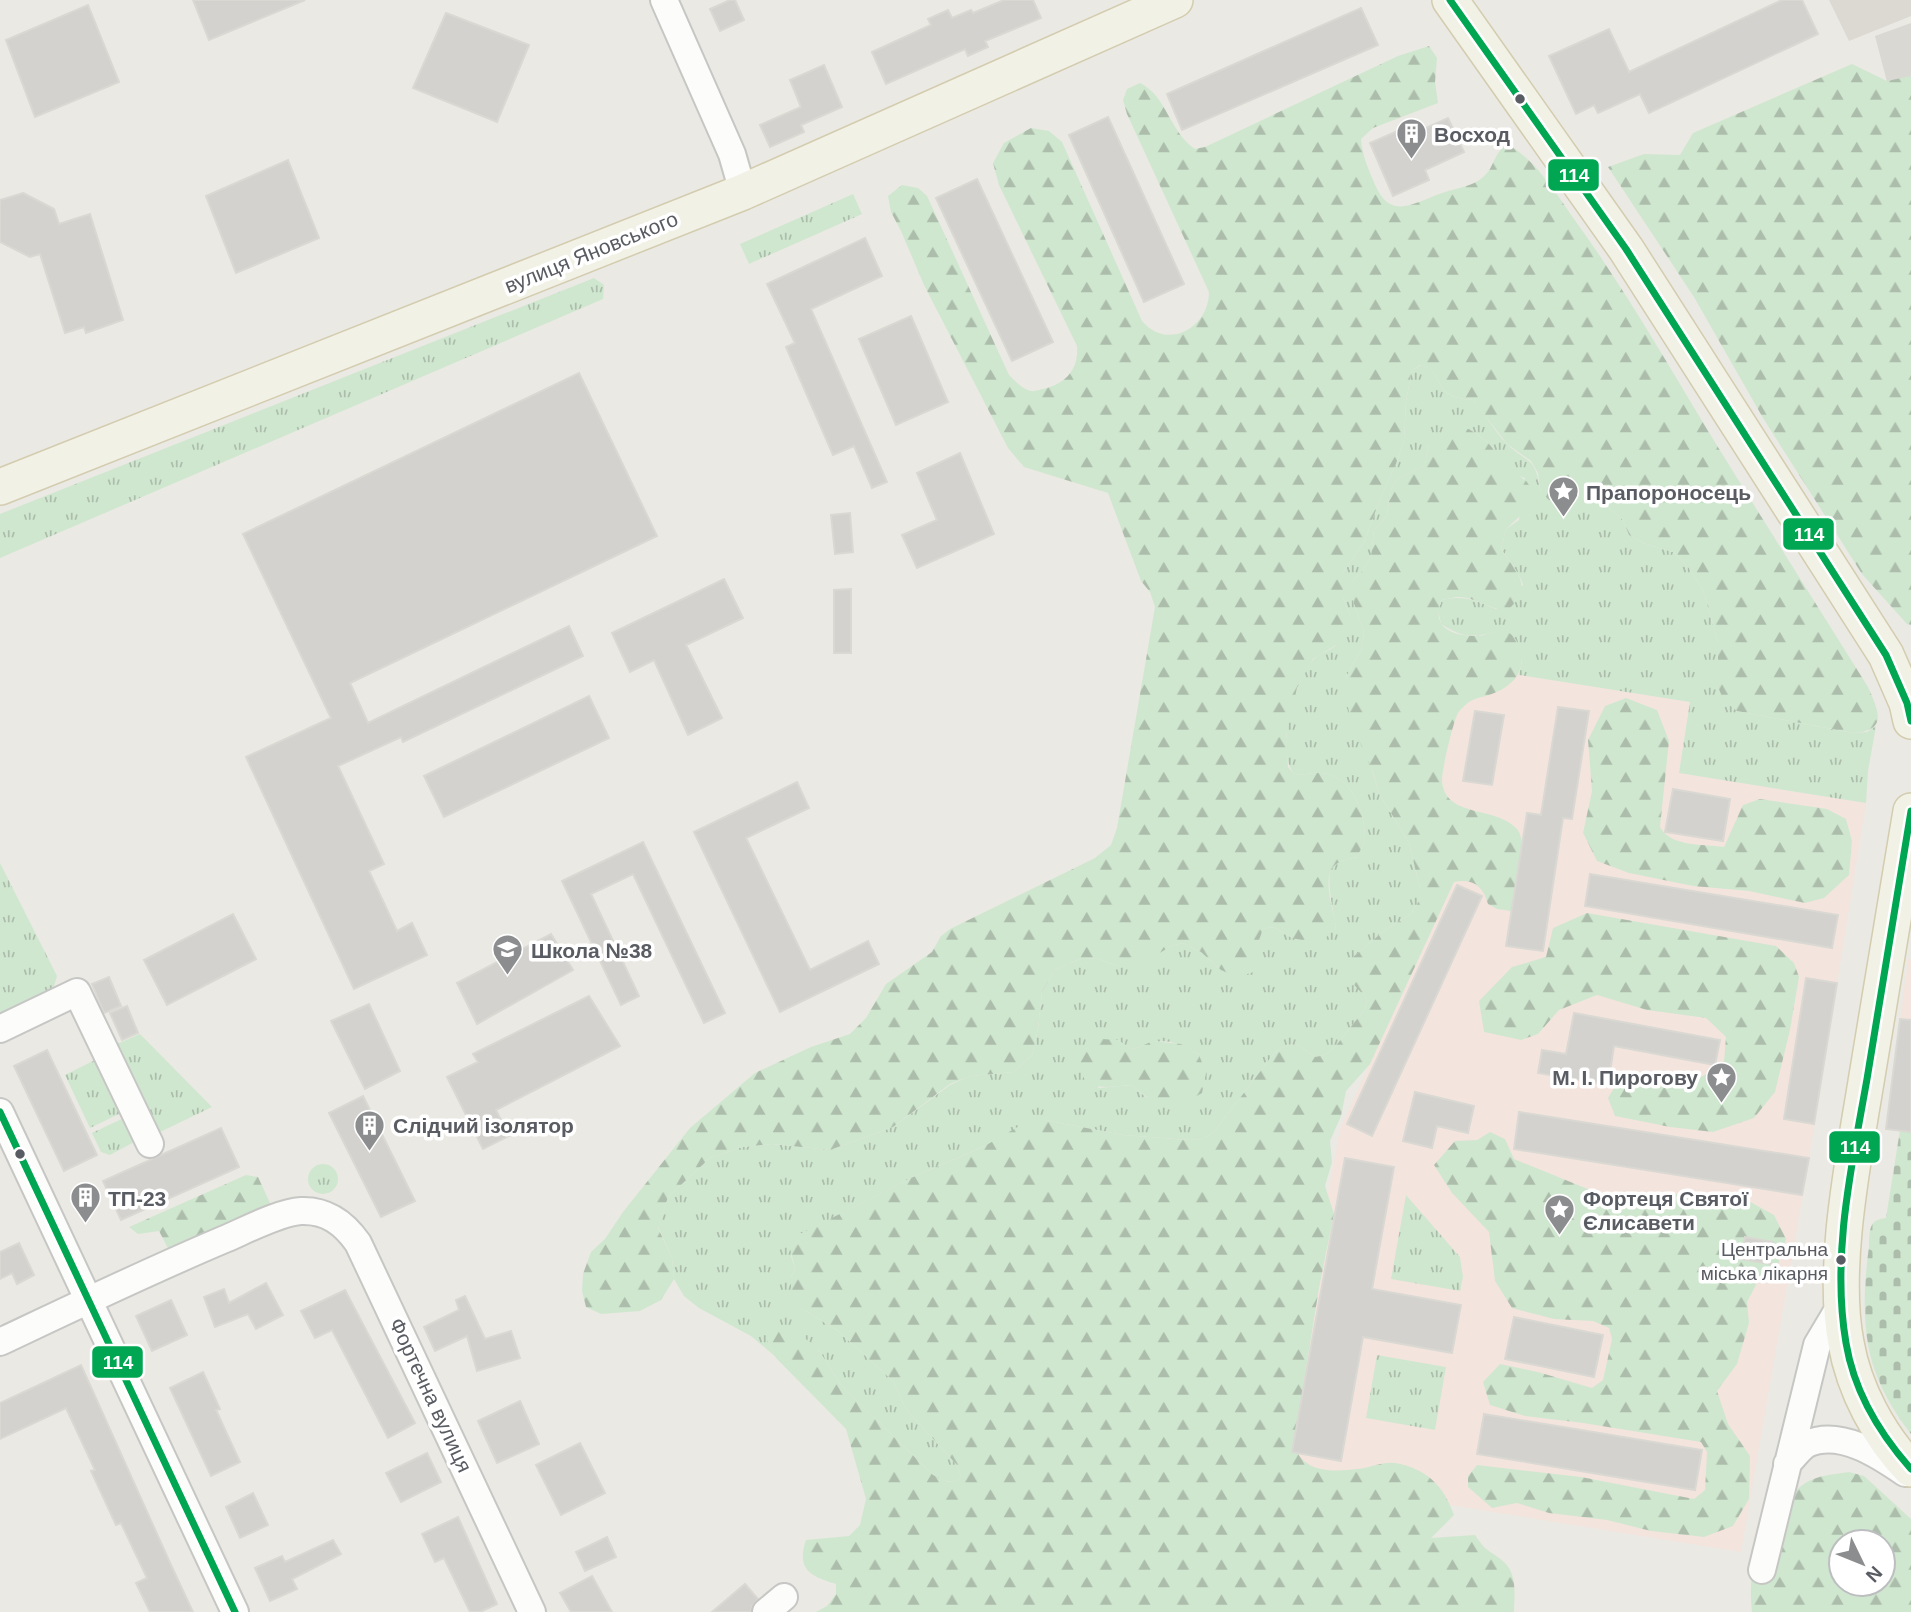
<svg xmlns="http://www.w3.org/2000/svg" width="1911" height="1612" viewBox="0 0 1911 1612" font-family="Helvetica,sans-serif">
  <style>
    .industrial { fill: #d9d8d3 }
    .education { fill: #dbd9d1 }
    .medical { fill: #f4e4de }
    .grass { fill: url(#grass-tufts); fill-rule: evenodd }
    .forest { fill: url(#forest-firs); fill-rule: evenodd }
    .cemetery { fill: url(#cemetery-stones) }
    .building { fill: #d3d2ce; stroke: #dad8d2; stroke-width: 2 }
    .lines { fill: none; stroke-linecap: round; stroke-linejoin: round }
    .minor-casing { stroke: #c6c7c5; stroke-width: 30 }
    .major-casing { stroke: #d3ccaf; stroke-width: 38 }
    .minor { stroke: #fcfcfb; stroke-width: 26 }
    .major { stroke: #f2f1e6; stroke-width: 35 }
    .bus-1-casing { stroke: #fff; stroke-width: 12 }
    .bus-1 { stroke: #00a651; stroke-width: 7 }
    .bus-dot { fill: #595c62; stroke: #fff; stroke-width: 2.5 }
    .labels { text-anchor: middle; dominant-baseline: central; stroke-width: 7; stroke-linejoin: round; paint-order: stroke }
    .bus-label { font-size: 19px; fill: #595c62; stroke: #fff; text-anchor: end }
    .poi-label { font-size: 21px; font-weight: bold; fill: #595c62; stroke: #fff; text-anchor: start }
    .street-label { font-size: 21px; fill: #595c62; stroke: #fff }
    .line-badge { stroke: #fff; stroke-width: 2.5 }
    .badge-label { font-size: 19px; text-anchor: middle; font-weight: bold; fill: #fff }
  </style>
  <defs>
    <pattern id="grass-tufts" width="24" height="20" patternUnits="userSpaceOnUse" patternTransform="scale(1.75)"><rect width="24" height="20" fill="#d0e7cf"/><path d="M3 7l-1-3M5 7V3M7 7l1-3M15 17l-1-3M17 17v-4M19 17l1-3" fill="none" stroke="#acbeab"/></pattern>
    <pattern id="forest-firs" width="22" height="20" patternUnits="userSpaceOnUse" patternTransform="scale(1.75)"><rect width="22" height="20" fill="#d0e7cf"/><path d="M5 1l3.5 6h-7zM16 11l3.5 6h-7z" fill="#acbeab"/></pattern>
    <pattern id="cemetery-stones" width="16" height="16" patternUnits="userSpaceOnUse" patternTransform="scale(1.75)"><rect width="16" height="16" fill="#d0e7cf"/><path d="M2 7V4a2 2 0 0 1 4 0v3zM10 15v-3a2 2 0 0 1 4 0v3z" fill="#acbeab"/></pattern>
  </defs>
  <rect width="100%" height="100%" fill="#eae9e3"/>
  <path class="industrial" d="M1911,23V90L1891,97L1875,36Z"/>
  <path class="education" d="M1829,0H1911V16L1849,41Z"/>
  <path class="medical" d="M1439,662L1690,702L1679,773L1866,803L1809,1158L1741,1552L1276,1477L1340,1129L1454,882L1421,778Z
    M1908,959L1911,960V1132L1886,1129Z"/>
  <path class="grass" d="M853,194L862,214L749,264L740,244Z
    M594,278L604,285L603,299L0,558V514Z
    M1421,365C1437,369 1435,379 1444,390C1451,398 1463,399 1473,400C1485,413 1494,431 1507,444C1528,464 1536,456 1540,491L1561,501L1579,488L1588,486L1598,492L1608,507L1623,520L1629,535L1643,543L1673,552L1689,568L1703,590L1718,642V687L1737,711L1853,733L1867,732L1876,726L1868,771L1866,803L1679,773L1690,702L1519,675L1522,661L1493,632C1471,639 1460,636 1441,624L1438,610L1442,600C1465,595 1474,600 1496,609L1523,585C1522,577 1507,557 1501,549L1506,529L1519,520L1525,478L1509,473L1497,463C1497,446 1482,438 1469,429L1428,445L1425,465L1397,479L1390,491L1387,516L1374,530L1371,556L1363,570L1352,582V598L1364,632L1362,648L1345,679L1379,793L1409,843L1420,888V899L1411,914L1385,930L1353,957L1360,990L1367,999L1365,1009L1334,1048L1325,1055L1315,1057C1298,1044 1294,1039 1275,1052L1214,1132L1204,1139L1189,1140L1123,1135L1045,1120L911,1178L801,1234L791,1256L795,1268L791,1278L801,1308L838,1331L893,1381L906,1409L957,1465L961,1476L957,1481C947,1483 942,1480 933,1475L841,1385L818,1349L768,1342L776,1357L751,1336L699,1308L684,1296L674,1279L672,1258L658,1227L668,1197L710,1158L742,1147L772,1144L830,1150L893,1127L950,1085L970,1076L1014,1072L1032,1055L1038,1029L1042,992L1055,970L1082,958L1099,959L1117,966L1157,953L1171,946L1183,943L1201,952L1221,970L1258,943L1262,929L1274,927L1292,938L1336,928C1334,913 1326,882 1331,870C1335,861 1349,859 1357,857C1360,851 1365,843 1365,837C1365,811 1351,775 1321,773C1312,772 1305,776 1294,774C1275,751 1294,681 1313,660C1319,653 1330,651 1336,645C1342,638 1346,624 1350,615L1343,597V573L1364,542L1382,494L1396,464L1404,440L1406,401L1412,370ZM1118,1040L1132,1050C1160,1037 1172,1038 1199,1055L1147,1098L1131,1085L1098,1088Z
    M0,863L57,976L52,993L0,1019Z
    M140,1034L212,1107L158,1133L110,1047Z
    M101,1057L127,1110L90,1128L65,1075Z
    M130,1115L138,1140L110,1155L101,1152L92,1133Z
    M308 1179a15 15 0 1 1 30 0a15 15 0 1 1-30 0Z
    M1406,1195L1460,1257L1463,1277L1460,1291L1391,1279Z
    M1377,1355L1446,1367L1435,1430L1366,1418Z"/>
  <path class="forest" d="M1429,46L1437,58L1435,82L1438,103L1373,128L1361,139C1362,154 1367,166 1373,180C1389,221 1409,205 1442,193C1454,189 1473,186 1482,178C1495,168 1492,155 1507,144C1536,160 1555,192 1574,219C1625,289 1668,365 1713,439C1764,522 1817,605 1868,687C1878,710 1889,731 1853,733L1737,711L1724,701L1718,687V642L1703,590L1689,568L1673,552L1643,543L1629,535L1623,520L1608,507L1598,492L1588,487L1579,488L1561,501L1549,500L1540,491L1538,473L1531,461L1507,444L1473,400C1464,399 1451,398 1444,390C1435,379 1437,369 1420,365L1412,370L1406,401L1404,440L1396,464L1382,494L1364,542L1343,573V597L1350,615V629L1336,645L1313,659L1297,688L1286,736L1288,767L1294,774C1305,776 1312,772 1321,773C1351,775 1365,811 1365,837C1365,843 1360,851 1357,857C1349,859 1335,861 1331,870C1324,885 1334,911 1336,927L1320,944L1292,938L1274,927L1263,929L1258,943L1263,957L1254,972L1237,977L1221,970L1201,952L1183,943L1171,946L1142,964L1117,966L1099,959L1082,958L1055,970L1042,992L1038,1029L1032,1055L1014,1072L971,1076L950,1084L893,1127L830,1150L772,1144L742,1147L710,1158L668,1197L658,1228L672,1258L674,1279L661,1300L640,1311L601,1314L586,1307L582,1291L583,1274L591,1252L605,1239L623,1212L690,1128L755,1073L811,1047L850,1034L866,1018L886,984L932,952L941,936L950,929L1095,858L1111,845L1117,828L1155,607L1150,592L1141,581L1108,493L1024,467L1008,448L924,285L901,231L891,212L888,196L902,185L918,188L927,196L1009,375C1015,381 1023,390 1032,391C1033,392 1042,389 1043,389C1066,384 1079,369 1077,346L999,185L993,163L1004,143L1031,128L1049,131L1062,142L1142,321C1167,351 1209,328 1209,292L1127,114L1123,100L1127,89L1140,83C1167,96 1170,133 1195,149L1205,147L1398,56Z
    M1852,64L1887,81L1911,76V625L1907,624L1862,574L1763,418L1694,297L1608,167L1644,154L1680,155L1693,133Z
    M1469,429C1482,438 1497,446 1498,463C1517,479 1538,475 1529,508L1506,529L1501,549C1517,573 1534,585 1509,609C1491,612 1477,597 1459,597C1454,597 1447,599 1442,600C1430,627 1452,636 1476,636C1486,636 1496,628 1507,632C1513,634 1518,642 1520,648C1527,673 1511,688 1489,695C1483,697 1475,698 1469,702C1466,704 1460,710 1458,713C1453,722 1442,770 1442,780C1444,819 1496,805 1517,829C1523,836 1522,850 1522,859C1522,878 1520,894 1511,911L1497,909L1488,904C1483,886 1473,878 1454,882L1370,1064L1346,1091L1341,1116L1330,1141L1332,1162L1325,1186L1334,1214L1319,1288L1294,1444C1302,1473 1331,1472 1357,1469C1369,1468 1384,1461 1395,1463C1426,1468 1444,1486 1454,1515L1431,1538L1475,1535C1487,1554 1491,1550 1504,1562C1518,1575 1514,1596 1514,1612H816L827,1606L836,1594V1584C810,1576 796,1569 806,1540L849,1536L860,1525L866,1499L846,1429L776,1358L768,1342V1332L776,1325H789L818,1349L841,1385L933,1475L948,1482L957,1481L961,1476L957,1465L906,1409L893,1381L838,1331L801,1308L791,1297V1278L795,1268L789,1245L800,1234L911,1178L983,1147L1028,1121L1045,1120L1123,1135L1188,1140L1204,1139L1214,1132L1275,1052C1294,1039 1298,1044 1315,1057L1325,1055L1334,1048L1365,1009L1367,999L1348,978L1345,968L1353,957L1385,930L1411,914L1420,899V888L1409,843L1379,793L1373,772L1352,725L1345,694V679L1362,648L1364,632L1352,598V582L1363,570L1371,556L1374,530L1387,516L1390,491L1397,479L1425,465L1428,445L1444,430Z
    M1626,698L1657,710L1669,741L1660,827C1671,847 1703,844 1724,847L1743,805L1760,799L1827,809L1846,819L1852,841L1849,875L1824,898L1805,903L1749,891L1693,886L1629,873L1597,861L1583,833L1592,791L1588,740L1605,706Z
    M1587,913L1776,946L1794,963L1799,977L1790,1030L1775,1092L1754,1118L1713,1132L1670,1127L1615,1116L1608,1098C1631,1057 1645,1080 1680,1081C1697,1081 1712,1073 1724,1061L1726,1037L1706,1018L1647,1010L1597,995L1559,1010L1538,1034L1521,1040L1484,1032L1479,1001L1512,967L1546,957L1553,928Z
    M1102,1039L1118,1040L1132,1050L1153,1041L1181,1044L1199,1055L1206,1073L1202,1093C1168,1114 1160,1108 1131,1085C1104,1087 1079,1094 1080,1058L1090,1047Z
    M1490,1132L1505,1139L1514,1159L1622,1203L1652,1210L1676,1194L1734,1193L1774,1215L1786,1239L1778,1265L1758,1281L1747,1302L1749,1323L1737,1364L1717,1391L1728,1424L1750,1456L1749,1499L1733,1526L1704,1537L1651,1531L1607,1520L1549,1513L1517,1503L1492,1508L1468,1487V1476L1477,1465L1581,1477L1694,1499L1705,1490L1707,1452L1701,1442L1583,1423L1525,1416L1490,1405L1483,1382L1500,1364L1538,1372L1592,1388L1603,1380L1612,1339L1609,1328L1593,1321L1554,1319L1512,1308L1495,1281L1489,1232L1452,1193L1434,1165L1455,1141L1477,1140Z
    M246,1175L258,1177L270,1203L262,1217L171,1254L159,1231L138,1234L129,1227Z
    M1849,1472L1864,1476L1911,1519V1612H1752C1750,1594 1750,1576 1756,1558C1763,1538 1788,1492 1807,1482C1820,1475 1835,1474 1849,1472ZM1841,1542H1883V1584H1841Z"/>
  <path class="cemetery" d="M1900,1130L1911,1132V1434C1894,1413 1878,1385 1871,1358C1862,1322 1864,1283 1869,1246C1869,1240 1869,1230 1872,1225C1875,1219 1881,1219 1886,1218Z"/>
  <path class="building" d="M193,0H305L209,40Z
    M730,0H735L744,20L720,31L710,9Z
    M1004,0H1033L1041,18L985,41L988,47L968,56L965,49L886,84L872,52L931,25L928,19L948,10L952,18L971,10L973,13Z
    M1782,0H1802L1818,34L1649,113L1640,94L1598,113L1594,105L1576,114L1549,56L1609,29L1629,72Z
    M88,5L119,82L35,117L6,40Z
    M1361,8L1378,45L1182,130L1167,94Z
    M446,13L529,45L497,122L413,88Z
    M824,65L842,107L801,125L804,132L770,147L760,125L801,107L790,80Z
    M1108,117L1184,284L1144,302L1069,135Z
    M1448,118L1464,152L1425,170L1429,180L1393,196L1370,143L1402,129L1406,137Z
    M288,160L319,238L236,273L206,196Z
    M977,179L1053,342L1012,361L936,198Z
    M23,193L54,209L59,224L90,214L123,320L86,333L84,327L65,333L40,254L30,257L0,242V200Z
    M865,238L882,276L811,309L887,482L872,488L854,446L833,455L786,347L795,343L767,284Z
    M911,316L948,402L896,425L859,339Z
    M579,373L657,536L350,683L368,723L569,626L583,656L403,742L401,737L338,766L384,864L369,871L397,931L412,923L427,955L354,989L246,757L331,718L243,534Z
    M960,453L994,534L917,568L902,535L937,520L917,473Z
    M850,513L853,552L835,554L831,515Z
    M724,579L743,618L686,645L722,718L688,735L654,660L630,672L612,633Z
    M851,589V653H834V590Z
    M589,696L609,738L444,817L424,776Z
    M1558,707L1589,711L1572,819L1563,818L1543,951L1506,946L1527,813L1541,815Z
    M1475,711L1504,715L1492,785L1463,781Z
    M797,782L809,808L746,838L810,970L868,941L879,964L780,1012L694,832Z
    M1673,789L1730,799L1723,841L1665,832Z
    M643,842L725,1013L704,1023L633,874L591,894L639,996L621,1005L562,881Z
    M1590,874L1838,915L1832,948L1585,906Z
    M1457,885L1482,896L1372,1136L1347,1124Z
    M233,914L256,959L167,1005L144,960Z
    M551,934L573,970L477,1024L457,983Z
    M109,977L121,1006L104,1013L92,984Z
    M1806,978L1837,983L1814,1124L1784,1119Z
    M589,996L620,1046L496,1110L509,1136L483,1149L447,1077L478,1062L473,1054Z
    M369,1004L400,1071L365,1089L331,1021Z
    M127,1006L138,1033L122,1040L110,1013Z
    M1574,1013L1720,1040L1715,1065L1614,1046L1608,1085L1538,1073L1542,1050L1566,1054Z
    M1900,1019L1911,1020V1132L1886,1129Z
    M47,1050L97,1155L64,1171L14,1066Z
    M1415,1092L1474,1106L1468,1133L1437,1126L1432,1148L1403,1141Z
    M363,1096L415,1201L381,1217L329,1113Z
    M1519,1112L1809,1158L1802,1195L1514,1149Z
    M221,1128L239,1167L121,1220L103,1181Z
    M1345,1158L1394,1167L1372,1289L1461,1305L1452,1353L1363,1337L1341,1461L1292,1452Z
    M1745,1237L1773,1242L1770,1264L1741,1259Z
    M19,1243L34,1275L17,1284L12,1273L0,1279V1252Z
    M266,1283L283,1315L256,1329L248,1314L215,1327L204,1297L224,1289L229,1303Z
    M345,1290L415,1423L388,1438L332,1330L315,1338L301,1311Z
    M465,1296L485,1339L511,1331L520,1358L477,1371L467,1336L435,1351L424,1327L459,1310L456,1300Z
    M171,1300L187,1335L152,1351L136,1316Z
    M1514,1317L1603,1335L1594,1377L1505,1359Z
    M81,1365L171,1565L193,1612H150L136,1583L147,1578L121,1523L116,1525L91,1471L95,1470L66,1408L0,1439V1403Z
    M203,1372L220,1409L216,1410L240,1462L211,1476L170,1388Z
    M520,1401L539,1444L497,1463L478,1421Z
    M1484,1414L1702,1450L1695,1490L1477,1454Z
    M580,1443L605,1493L561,1515L536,1465Z
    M427,1453L441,1482L401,1502L386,1473Z
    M253,1493L268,1525L240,1538L226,1507Z
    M458,1517L497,1604L480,1612H470L444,1558L435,1562L422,1534Z
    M607,1537L616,1557L585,1571L576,1552Z
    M333,1540L341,1554L292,1579L297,1589L270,1601L255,1568L282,1556L285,1562Z
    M592,1576L612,1612H571L560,1593Z
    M745,1584L758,1599L752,1606L751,1612H712Z"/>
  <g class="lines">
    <defs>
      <path id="minor" d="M664,0L732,154L743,192
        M0,1029L77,992L150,1144
        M0,1112L235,1612
        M0,1342C74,1307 149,1271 225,1239C244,1231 280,1212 301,1211C327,1210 344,1223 358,1243L532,1612
        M1787,1464C1793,1458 1800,1448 1807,1444C1840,1429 1879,1455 1905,1473
        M1762,1570L1817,1345L1842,1303
        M766,1612L784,1597"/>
      <path id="major" d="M1450,0L1626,249L1886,655L1907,703L1911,721
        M0,487L743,192L1175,0
        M1911,811C1895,905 1880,1000 1864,1094C1852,1167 1832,1271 1846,1343C1854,1389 1879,1436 1911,1469"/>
    </defs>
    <use href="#minor" class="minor-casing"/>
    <use href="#major" class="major-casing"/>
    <use href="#minor" class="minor"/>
    <use href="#major" class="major"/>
    <defs>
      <path id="bus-1" d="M1450,0L1626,249L1886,655L1907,703L1911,721
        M1911,811C1896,900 1882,990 1867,1079C1852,1164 1831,1256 1846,1343C1854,1391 1879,1433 1911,1469
        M0,1112L235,1612"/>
    </defs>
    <use href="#bus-1" class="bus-1-casing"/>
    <use href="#bus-1" class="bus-1"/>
  </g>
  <defs>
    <symbol id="building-pin" viewBox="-11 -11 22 30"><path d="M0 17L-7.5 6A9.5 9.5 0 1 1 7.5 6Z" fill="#8c8d8f" stroke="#fff"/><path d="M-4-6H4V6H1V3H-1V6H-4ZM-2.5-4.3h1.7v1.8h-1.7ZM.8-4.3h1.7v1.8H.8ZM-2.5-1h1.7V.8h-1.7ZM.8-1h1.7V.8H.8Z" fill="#fff"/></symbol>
    <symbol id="sight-pin" viewBox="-11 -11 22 30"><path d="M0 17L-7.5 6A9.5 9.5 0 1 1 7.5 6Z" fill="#8c8d8f" stroke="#fff"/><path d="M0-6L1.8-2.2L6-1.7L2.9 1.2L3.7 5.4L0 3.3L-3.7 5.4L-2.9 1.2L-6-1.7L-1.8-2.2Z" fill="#fff"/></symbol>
    <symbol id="school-pin" viewBox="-11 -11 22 30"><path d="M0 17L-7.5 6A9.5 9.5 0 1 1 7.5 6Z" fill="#8c8d8f" stroke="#fff"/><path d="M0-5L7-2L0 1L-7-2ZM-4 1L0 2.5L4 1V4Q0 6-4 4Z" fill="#fff"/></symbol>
  </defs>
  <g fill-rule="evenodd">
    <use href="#building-pin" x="1394" y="116" width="35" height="47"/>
    <use href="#sight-pin" x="1546" y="474" width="35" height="47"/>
    <use href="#school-pin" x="490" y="932" width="35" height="47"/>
    <use href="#sight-pin" x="1704" y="1060" width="35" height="47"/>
    <use href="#building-pin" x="352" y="1108" width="35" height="47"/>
    <use href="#building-pin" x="68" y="1180" width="35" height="47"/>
    <use href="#sight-pin" x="1542" y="1192" width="35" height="47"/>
  </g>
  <g class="bus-dot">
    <circle cx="1520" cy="99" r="6"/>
    <circle cx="20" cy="1154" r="6"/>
    <circle cx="1841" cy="1260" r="6"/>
  </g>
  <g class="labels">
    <g class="bus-label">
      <text x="1828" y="1249">Центральна<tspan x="1828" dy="24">міська лікарня</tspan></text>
    </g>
    <g class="poi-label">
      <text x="1434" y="134">Восход</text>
      <text x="1586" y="492">Прапороносець</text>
      <text x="531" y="950">Школа №38</text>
      <text x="1698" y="1077" text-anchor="end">М. І. Пирогову</text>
      <text x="393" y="1125">Слідчий ізолятор</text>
      <text x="108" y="1198">ТП-23</text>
      <text x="1583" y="1198">Фортеця Святої<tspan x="1583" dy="24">Єлисавети</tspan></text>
    </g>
    <g class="street-label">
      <text transform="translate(591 252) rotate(-22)">вулиця Яновського</text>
      <text transform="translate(431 1395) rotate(65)">Фортечна вулиця</text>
    </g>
  </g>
  <g class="line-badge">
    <rect x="1547" y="158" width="53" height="34" rx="7" fill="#00a651"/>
    <rect x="1782" y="517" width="53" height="34" rx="7" fill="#00a651"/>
    <rect x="1828" y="1130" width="53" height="34" rx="7" fill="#00a651"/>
    <rect x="91" y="1345" width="53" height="34" rx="7" fill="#00a651"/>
  </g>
  <g class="badge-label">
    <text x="1574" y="182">114</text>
    <text x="1809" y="541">114</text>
    <text x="1855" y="1154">114</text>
    <text x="118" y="1369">114</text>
  </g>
  <g transform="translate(1862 1563) rotate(133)"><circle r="33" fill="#ffffff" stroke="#bdbec0" stroke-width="2"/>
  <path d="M0-5L12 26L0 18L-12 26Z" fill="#8c8d8f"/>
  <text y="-10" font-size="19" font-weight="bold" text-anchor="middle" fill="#595c62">N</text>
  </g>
</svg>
